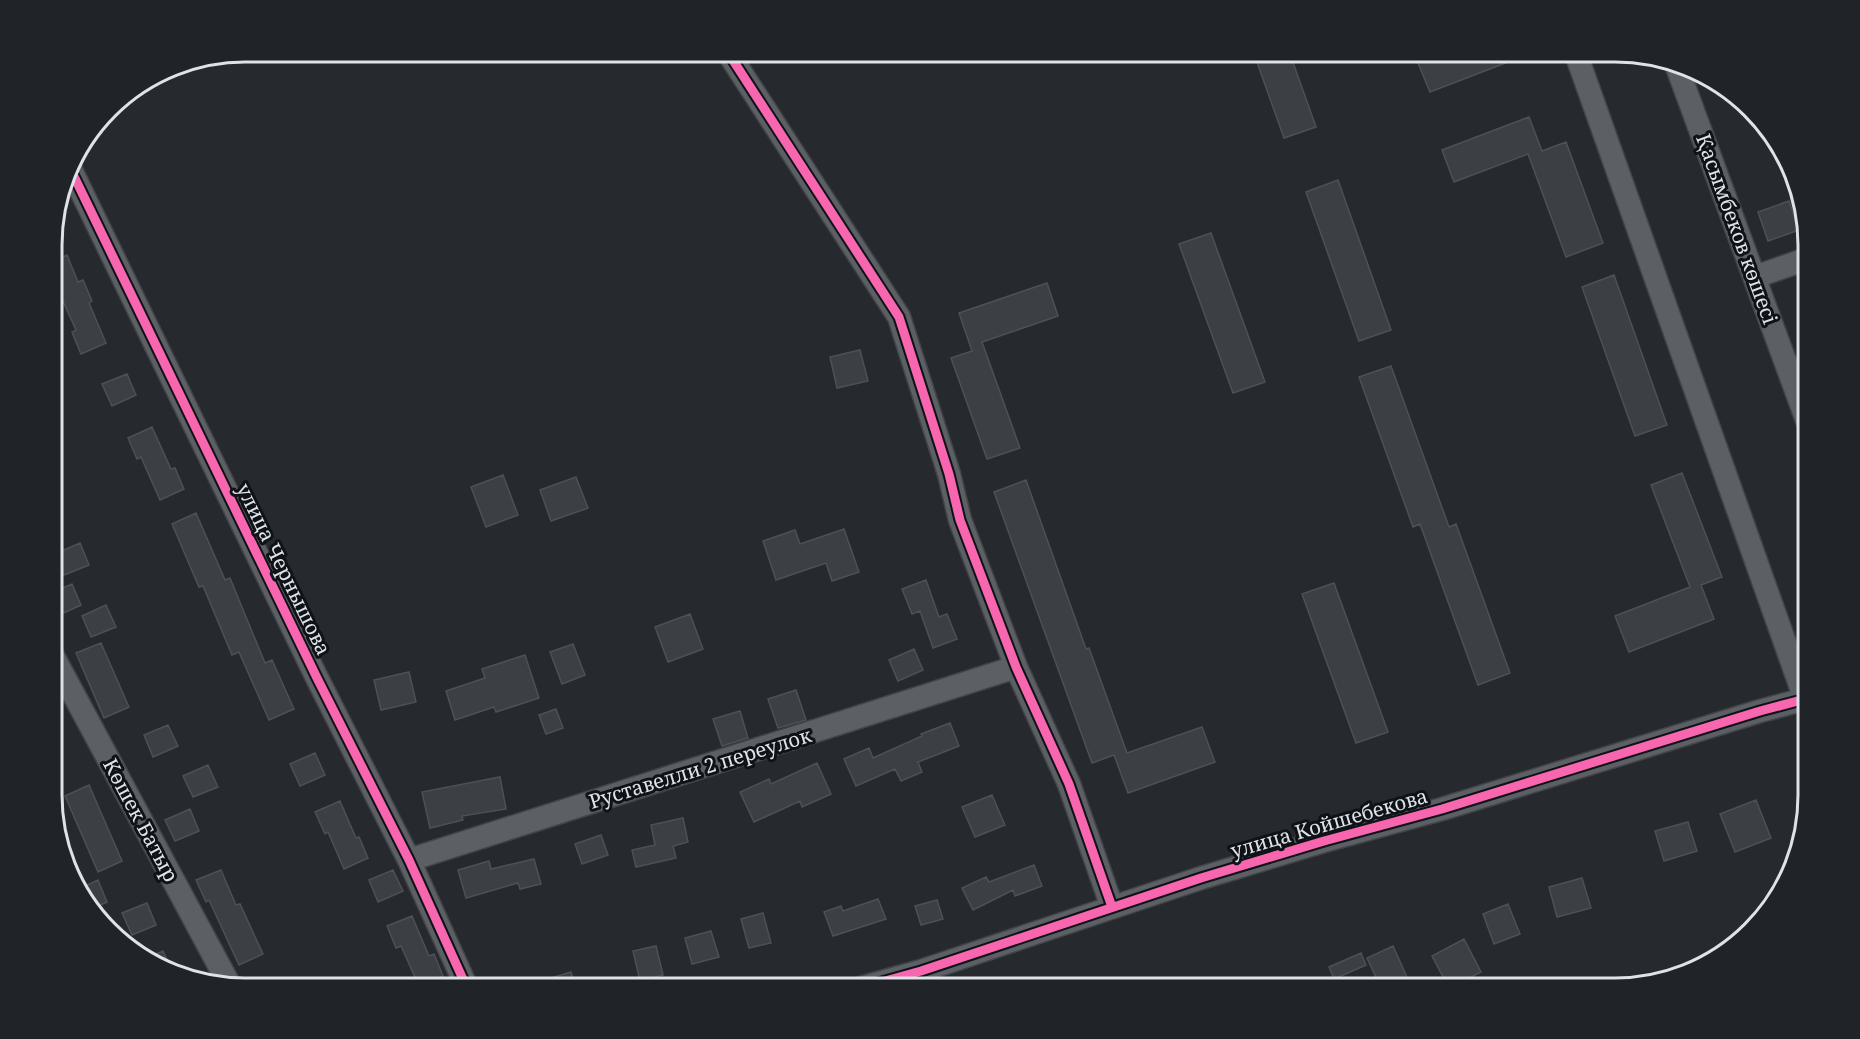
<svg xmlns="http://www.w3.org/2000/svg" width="1860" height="1039" viewBox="0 0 1860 1039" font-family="'Noto Serif',serif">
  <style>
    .building { fill: #3c3f43; stroke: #4d5155; stroke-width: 1.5 }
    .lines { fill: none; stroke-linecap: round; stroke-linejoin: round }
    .minor-casing { stroke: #414549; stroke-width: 25 }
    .minor { stroke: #5c6064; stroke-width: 22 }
    .cycleway-casing { stroke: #0f1216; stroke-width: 13 }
    .cycleway { stroke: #f766af; stroke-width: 9 }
    .labels { text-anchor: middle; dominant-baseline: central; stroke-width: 6; stroke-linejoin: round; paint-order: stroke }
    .street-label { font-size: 20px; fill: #dee3ea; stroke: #0f1216 }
    .rim { fill: none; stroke: #dee3ea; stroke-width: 3 }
  </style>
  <rect width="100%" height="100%" fill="#262a2f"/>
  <path class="building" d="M1253,51H1289L1316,127L1284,138Z
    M1427,51H1534V52L1430,92L1415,56Z
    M1529,117L1542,151L1566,142L1603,243L1566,257L1528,154L1454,182L1442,150Z
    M1338,180L1391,330L1359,341L1306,192Z
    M1789,201L1799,230L1768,241L1758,212Z
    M1211,233L1265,382L1233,393L1179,244Z
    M67,255L78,282L83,280L92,301L89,303L106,343L81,354L72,332L76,330L56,286L53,287V261Z
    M1614,275L1667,425L1635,436L1582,287Z
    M1047,283L1058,316L982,342L1020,448L987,459L951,358L972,351L959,313Z
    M860,350L868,381L837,388L830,357Z
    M1391,366L1449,527L1456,524L1510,673L1478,685L1420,524L1413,527L1359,377Z
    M127,374L136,395L112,406L102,384Z
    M152,427L171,469L175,468L184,489L160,500L141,457L137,459L128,438Z
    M1682,473L1722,577L1701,585L1714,619L1629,652L1615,616L1690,587L1651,485Z
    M503,475L518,515L486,527L471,487Z
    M576,477L588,508L551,521L540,490Z
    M1026,480L1086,649L1089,648L1127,753L1202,727L1215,762L1128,793L1114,755L1092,763L994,492Z
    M196,513L225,580L230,578L265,663L272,660L294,709L269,720L239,652L232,655L203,586L199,587L172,524Z
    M844,529L859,572L832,581L826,563L776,580L763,541L795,530L800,544Z
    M80,543L89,565L64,575L55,554Z
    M926,580L939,617L947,614L957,639L933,648L920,611L912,614L902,589Z
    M1334,583L1388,732L1356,743L1302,594Z
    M72,584L81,605L57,616L53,606V592Z
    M106,605L116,627L91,637L82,616Z
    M690,614L703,649L668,662L655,627Z
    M101,643L129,707L104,718L76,653Z
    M573,644L585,675L562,684L550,652Z
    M914,649L923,670L898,681L889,660Z
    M525,655L539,698L496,712L494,707L455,720L446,691L485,678L482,669Z
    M409,672L416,702L381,710L374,680Z
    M796,690L806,720L778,728L768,699Z
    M556,709L563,728L546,734L539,715Z
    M740,711L748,738L722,746L713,719Z
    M950,723L959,746L918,762L922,772L901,781L895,769L856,786L844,759L869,748L873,758L922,736L921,734Z
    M168,725L178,746L153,757L144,735Z
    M315,753L325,775L300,786L290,764Z
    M817,763L831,794L802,807L800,801L754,822L740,792L769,779L771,784Z
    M208,765L218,787L193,797L183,776Z
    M500,777L506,809L462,816L463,820L430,828L422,792Z
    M89,785L122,861L98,872L65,796Z
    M992,795L1005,825L975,837L962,807Z
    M1756,800L1771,838L1735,852L1720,814Z
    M340,801L356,838L359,837L368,858L344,869L328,832L325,834L315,812Z
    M190,809L199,831L175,841L165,820Z
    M683,818L688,842L673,846L676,858L636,867L632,850L655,845L651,825Z
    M1688,822L1697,851L1664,861L1655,831Z
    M601,835L608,855L582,864L575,844Z
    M534,859L541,884L520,889L518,883L466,898L458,870L489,861L491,869Z
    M1034,865L1042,886L1015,896L1013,890L973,910L962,888L986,877L989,882Z
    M221,870L236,905L240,904L263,954L239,965L209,900L206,902L196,880Z
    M393,870L403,891L378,902L369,880Z
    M1582,878L1591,908L1557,917L1549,887Z
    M98,880L107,902L91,909L84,902L79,889Z
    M878,899L886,919L833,936L824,912L841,906L843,911Z
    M937,900L943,919L921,925L915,906Z
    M147,903L156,925L132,935L122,913Z
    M1508,904L1520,934L1494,944L1483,914Z
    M763,913L771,943L749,948L741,919Z
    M412,916L429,956L434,954L443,976L419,986L401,946L396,948L387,926Z
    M711,931L719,957L692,964L685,938Z
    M1464,939L1481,972L1449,988L1432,956Z
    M656,946L663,975L640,981L633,951Z
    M1393,946L1407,977L1381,988L1367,958Z
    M163,951L171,968L148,962L145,959Z
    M1361,953L1366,965L1334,979L1329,967Z
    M571,972L576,988H529L528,985Z"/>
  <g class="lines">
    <defs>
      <path id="minor" d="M727,51L899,317L949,474L960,520L1016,667L1069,784L1112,907
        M1575,51L1805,699
        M1677,67L1809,426
        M69,166L317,678L409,860L467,988
        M1755,277L1809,258
        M53,656L229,984
        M409,860L1016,667
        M860,988L921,971L1201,878L1324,841L1442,809L1760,711L1809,698"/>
    </defs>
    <use href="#minor" class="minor-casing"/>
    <use href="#minor" class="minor"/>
    <defs>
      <path id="cycleway" d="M727,51L899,317L949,474L960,520L1016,667L1069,784L1112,907
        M69,166L317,678L409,860L467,988
        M860,988L921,971L1201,878L1324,841L1442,809L1760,711L1809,698"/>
    </defs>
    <use href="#cycleway" class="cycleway-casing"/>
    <use href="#cycleway" class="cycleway"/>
  </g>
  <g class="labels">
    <g class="street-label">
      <text transform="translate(1737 229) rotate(70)">Қасымбеков көшесі</text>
      <text transform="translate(284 569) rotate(64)">улица Чернышова</text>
      <text transform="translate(700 768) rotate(-17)">Руставелли 2 переулок</text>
      <text transform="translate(141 820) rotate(62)">Көшек Батыр</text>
      <text transform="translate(1329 823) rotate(-16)">улица Койшебекова</text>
    </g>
  </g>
  <path d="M0 0H1860V1039H0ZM245 62H1615A183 183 0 0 1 1798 245V795A183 183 0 0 1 1615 978H245A183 183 0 0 1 62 795V245A183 183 0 0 1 245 62Z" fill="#202327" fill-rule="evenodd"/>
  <path class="rim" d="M245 62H1615A183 183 0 0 1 1798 245V795A183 183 0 0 1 1615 978H245A183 183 0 0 1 62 795V245A183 183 0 0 1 245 62Z"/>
</svg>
